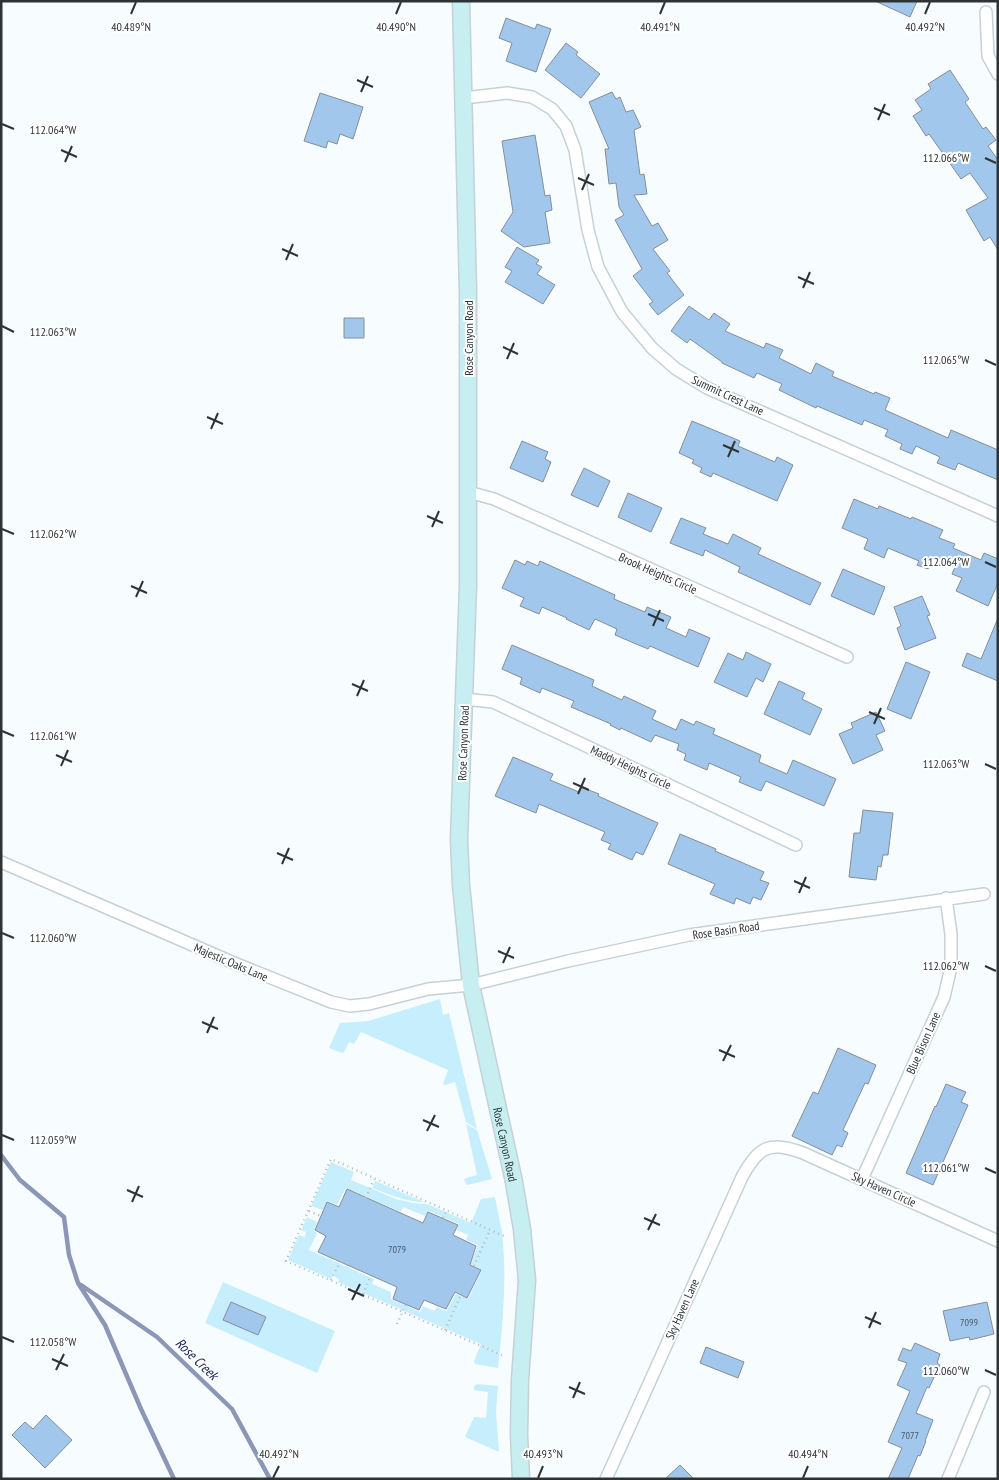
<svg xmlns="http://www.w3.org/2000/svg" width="999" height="1480" viewBox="0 0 999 1480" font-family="'PT Sans Narrow',sans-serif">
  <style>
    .green { fill: #c7eefd }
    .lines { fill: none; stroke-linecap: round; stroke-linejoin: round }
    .stream { stroke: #8c97b8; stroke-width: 4.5 }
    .building { fill: #a2c7ed; stroke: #858e96 }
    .street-casing { stroke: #c5d1d7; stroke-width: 14 }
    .secondary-casing { stroke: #c5d1d7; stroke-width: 19 }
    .path { stroke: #b6bcbe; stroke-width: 2.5; stroke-dasharray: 1 4; stroke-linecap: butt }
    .street { stroke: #fff; stroke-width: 11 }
    .secondary { stroke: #c7eff1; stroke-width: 16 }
    .ticks { fill: none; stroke: #2e3436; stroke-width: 2 }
    .labels { text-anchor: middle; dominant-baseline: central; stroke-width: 4; stroke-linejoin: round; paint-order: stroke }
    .number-label { font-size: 10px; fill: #4b5964 }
    .street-label { font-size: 12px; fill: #2e3436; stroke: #fff }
    .water-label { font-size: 14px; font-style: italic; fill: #1d245b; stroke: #fff }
    .ticks-label { font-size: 12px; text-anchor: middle; fill: #2e3436; stroke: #fff; stroke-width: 4; stroke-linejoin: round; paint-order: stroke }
  </style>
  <rect width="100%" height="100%" fill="#f7fdff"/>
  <path class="green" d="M440,999L443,1015L449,1013L477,1129L466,1122L455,1082L445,1085L443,1084L448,1070L361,1032L354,1044L349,1042L344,1052L342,1053L329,1048L340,1023L368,1021Z
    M466,1124L477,1130L492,1179L467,1185L464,1180L466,1178L477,1175Z
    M331,1162L354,1172L351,1180L396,1199L413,1203L427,1204L471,1223L481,1199L495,1197C497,1209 500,1220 502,1232C507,1277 503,1323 498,1368L475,1364L474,1361L481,1344L338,1282L339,1279L335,1277L334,1274L331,1279L288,1260L299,1235L305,1237L306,1232L301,1230L307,1217L317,1222L314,1231L317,1233L309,1250L374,1279L372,1284L391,1292V1299L420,1312L423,1306L434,1311L437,1307L446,1311L456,1294L468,1299L482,1270L471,1264L478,1245L466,1240L468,1235L457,1230L459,1224L429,1211L425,1216L403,1207L401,1212L346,1188L337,1205L327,1201L323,1210L311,1206Z
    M375,1181L424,1202C405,1202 389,1194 372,1188Z
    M223,1282L335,1331L317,1373L205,1323Z
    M477,1384L498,1386L496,1412L499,1452L465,1437L474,1417L486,1418L488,1392L474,1390V1386Z"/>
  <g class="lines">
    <path class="stream" d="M1,1155L20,1180L64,1217L69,1255L78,1283L105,1325L141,1409L174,1479
      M81,1285L157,1337L232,1409L270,1479"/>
  </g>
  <path class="building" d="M875,1H917L910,17Z
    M506,18L535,29L537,24L551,29L536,72L506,61L512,43L499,38Z
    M566,43L578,52L576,55L600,74L581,98L545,70Z
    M950,70L969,99L965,102L983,129L986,127L996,140L988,146L998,160V250L990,237L984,241L966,210L988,198L970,173L961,179L929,134L926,136L913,116L922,110L915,100L931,89L928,84Z
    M612,92L616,99L620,97L626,112L633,110L641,127L634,130L640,175L644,174L647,194L634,195L652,226L658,223L668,240L653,249L670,271L667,273L684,295L658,315L649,304L653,302L633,276L642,269L615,220L624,215L619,207L616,183L609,184L605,149H609L589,102Z
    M320,93L363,107L353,139L340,134L337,144L328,141L326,148L304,141Z
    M535,135L545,196L550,195L552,210L545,212L550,243L524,247L501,231L513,212L502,141Z
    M517,247L539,260L536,264L542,267L537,274L555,285L543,304L505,282L512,271L505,267Z
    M689,306L709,320L714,313L730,324L725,331L764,348L766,343L783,350L779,358L811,374L816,363L834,372L832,376L874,394L875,392L890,398L885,410L948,438L951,430L998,450V480L958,463L955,470L937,463L940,457L916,446L912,454L900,449L902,444L885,436L888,430L864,420L862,425L817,406L816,408L779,390L782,384L757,373L754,378L722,363V362L690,339L687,343L671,331Z
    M344,318H364V338H344Z
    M692,421L740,441L738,446L775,462L777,457L793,465L777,501L713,473L711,477L700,472L702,468L692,463L694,460L679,453Z
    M522,441L548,452L545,459L551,462L543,482L510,468Z
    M584,468L610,481L598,507L571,495Z
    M628,493L662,508L651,532L618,517Z
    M854,499L878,509L879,506L911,519L912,517L943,530L939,538L955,544L953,548L981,560L984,553L998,559V583L988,606L956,591L962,578L952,574L955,567L932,557L928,569L917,565L919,561L888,548L884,558L864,549L868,539L842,528Z
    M681,518L706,528L703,534L728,544L733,534L761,548L758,554L821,583L810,605L738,572L740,567L705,550L703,556L670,543Z
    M515,560L525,565L527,561L538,566L540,561L615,595L614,599L645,612L647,607L671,617L666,628L686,637L689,629L710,638L698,667L650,646L648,649L615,635L617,629L595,619L589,630L566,619L567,618L542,607L539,614L520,606L524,598L502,588Z
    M843,569L885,587L874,615L831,596Z
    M922,596L930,615L927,616L936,638L905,650L897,628L901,626L894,607Z
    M998,618V681L962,666L967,653L981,659Z
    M512,645L594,680L592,686L622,700L624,696L656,711L652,719L676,730L681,719L694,725L696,721L715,729L713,734L761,755L759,762L787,774L793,760L836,779L824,806L766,781L761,791L739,782L741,777L709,763L707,770L684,760L686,754L677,750L679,744L655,735L651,742L621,728L620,730L610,725L611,724L571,707L574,701L542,688L540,693L520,684L522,678L502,669Z
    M746,652L771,664L763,682L756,678L747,697L714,682L728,653L743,660Z
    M906,662L930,672L911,719L887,709Z
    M779,681L805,693L802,699L822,709L810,735L764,714Z
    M876,712L885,731L876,735L883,750L853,764L839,734L853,728L851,723Z
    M513,757L553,774L550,780L579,792L581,787L599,794L598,796L658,823L643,855L636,852L632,860L608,849L611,844L601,840L605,832L539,804L536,813L495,796Z
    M863,810L893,813L888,855H883L881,867L878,866L876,880L849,877L854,833H860Z
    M680,834L716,849L715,851L764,872L760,880L769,883L761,900L753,897L750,904L736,898L734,904L710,894L715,884L668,864Z
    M838,1048L876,1065L868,1084L865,1083L843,1130L848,1133L842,1147L837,1145L832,1155L792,1136L813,1092L818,1094Z
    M946,1084L966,1092L961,1102L968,1105L933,1185L906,1173L935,1106L936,1107Z
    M347,1189L423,1223L428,1212L458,1225L453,1235L476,1246L470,1265L481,1270L467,1298L455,1292L446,1309L424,1300L419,1310L393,1299L397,1287L318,1252L326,1236L315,1230L327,1202L339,1207Z
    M231,1302L266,1317L258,1335L223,1320Z
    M987,1302L994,1334L970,1340L969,1337L950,1341L943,1311Z
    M915,1343L940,1354L937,1363L940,1365L929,1388L927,1387L916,1413L933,1420L925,1441H926L920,1456L918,1455L908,1479H888L902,1448L888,1442L910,1391L897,1385L907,1363L898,1360L903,1348L911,1351Z
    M706,1347L744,1362L738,1378L700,1363Z
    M46,1415L72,1440L45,1468L12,1435L25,1422L33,1429Z
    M680,1465L694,1479H665Z"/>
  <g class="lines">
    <defs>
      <path id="street" d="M986,12L988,56L998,74
        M464,98L507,93L532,97L552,109L566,126L575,150L588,230L598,267L622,312L652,348L676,369L707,388L998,516
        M468,492L494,499L847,657
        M464,699L493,702L796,845
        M1,862L234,963L331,1002L350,1006L369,1004L428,989L471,985L568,961L689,935L984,894
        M862,1179L944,997L951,967V934L946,898
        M606,1479L742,1177C758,1147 770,1140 803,1153L998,1241
        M948,1479L984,1392"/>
      <g id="secondary">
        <path id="s1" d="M461,1L468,292V585L459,839L461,885L471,985L514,1182L522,1229L527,1280L520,1380L519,1435L521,1479"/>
      </g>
    </defs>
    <use href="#street" class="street-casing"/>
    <use href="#secondary" class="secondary-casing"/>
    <path class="path" d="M366,1198L374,1179
      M309,1211L321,1216
      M443,1218L447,1210
      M474,1266L490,1230
      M331,1280L340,1262
      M363,1294L371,1276
      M397,1324L406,1304
      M445,1330L461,1295
      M502,1355L286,1261L331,1159L504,1236"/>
    <use href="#street" class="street"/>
    <use href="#secondary" class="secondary"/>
  </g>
  <path class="ticks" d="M131,14L136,2M396,14L401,2M660,14L665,2M925,14L930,2M357,80L373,87M361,92L368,76M874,108L890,115M878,120L885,104M2,124L14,129M61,150L77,157M985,158L996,163M65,162L72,146M578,178L594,185M582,190L589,174M282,249L298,256M286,260L293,244M798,277L814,284M803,288L810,272M2,326L14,332M503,347L518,354M507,359L514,343M985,360L996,365M207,417L223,424M211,429L218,413M723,445L739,452M728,457L735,441M427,516L443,523M432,527L439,511M2,529L14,534M985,562L996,567M131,586L147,593M136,597L143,581M648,614L664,621M653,626L660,610M352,684L368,691M357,696L364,680M869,712L885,719M874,724L881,708M2,731L14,736M56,755L72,762M985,764L996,769M61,766L68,750M573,783L589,790M578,794L585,778M277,853L293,860M282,864L289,848M794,881L810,888M799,893L806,877M2,933L14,938M498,951L514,958M503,963L510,947M985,966L996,971M202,1022L218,1029M207,1033L214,1017M719,1050L735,1057M723,1061L731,1045M423,1120L439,1127M427,1131L435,1115M2,1135L14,1140M985,1168L996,1173M127,1190L143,1197M132,1202L139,1186M644,1218L660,1225M648,1230L656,1214M348,1289L364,1296M352,1300L360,1284M865,1317L881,1324M869,1328L876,1312M2,1337L14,1342M52,1359L68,1366M56,1370L64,1354M985,1370L996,1375M569,1387L585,1394M573,1398L580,1382M273,1478L279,1466M538,1478L543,1466M803,1478L808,1466"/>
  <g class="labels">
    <g class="number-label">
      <text x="397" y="1249">7079</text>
      <text x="969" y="1322">7099</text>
      <text x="910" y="1435">7077</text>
    </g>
    <g class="street-label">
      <text transform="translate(468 338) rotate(-90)">Rose Canyon Road</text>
      <text transform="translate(728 395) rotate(25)">Summit Crest Lane</text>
      <text transform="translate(658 573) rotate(24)">Brook Heights Circle</text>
      <text transform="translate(463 743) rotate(-88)">Rose Canyon Road</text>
      <text transform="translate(631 767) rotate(25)">Maddy Heights Circle</text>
      <text transform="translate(726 930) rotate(-8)">Rose Basin Road</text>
      <text transform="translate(231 962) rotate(23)">Majestic Oaks Lane</text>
      <text transform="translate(923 1043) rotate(-66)">Blue Bison Lane</text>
      <text stroke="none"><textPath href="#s1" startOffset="1148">Rose Canyon Road</textPath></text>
      <text transform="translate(884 1189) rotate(24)">Sky Haven Circle</text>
      <text transform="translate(682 1309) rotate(-66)">Sky Haven Lane</text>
    </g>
    <g class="water-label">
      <text transform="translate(197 1359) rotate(44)">Rose Creek</text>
    </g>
  </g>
  <g class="ticks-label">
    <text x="131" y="31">40.489°N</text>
    <text x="396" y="31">40.490°N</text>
    <text x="660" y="31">40.491°N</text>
    <text x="925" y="31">40.492°N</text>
    <text x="53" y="134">112.064°W</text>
    <text x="946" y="162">112.066°W</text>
    <text x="53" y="336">112.063°W</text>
    <text x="946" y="364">112.065°W</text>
    <text x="53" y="538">112.062°W</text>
    <text x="946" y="566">112.064°W</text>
    <text x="53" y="740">112.061°W</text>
    <text x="946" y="768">112.063°W</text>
    <text x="53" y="942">112.060°W</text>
    <text x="946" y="970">112.062°W</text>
    <text x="53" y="1144">112.059°W</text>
    <text x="946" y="1172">112.061°W</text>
    <text x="53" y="1346">112.058°W</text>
    <text x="946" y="1375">112.060°W</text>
    <text x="279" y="1458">40.492°N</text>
    <text x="543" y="1458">40.493°N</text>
    <text x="808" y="1458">40.494°N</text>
  </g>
  <rect width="999" height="1480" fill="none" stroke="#2e3436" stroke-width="5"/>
</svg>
